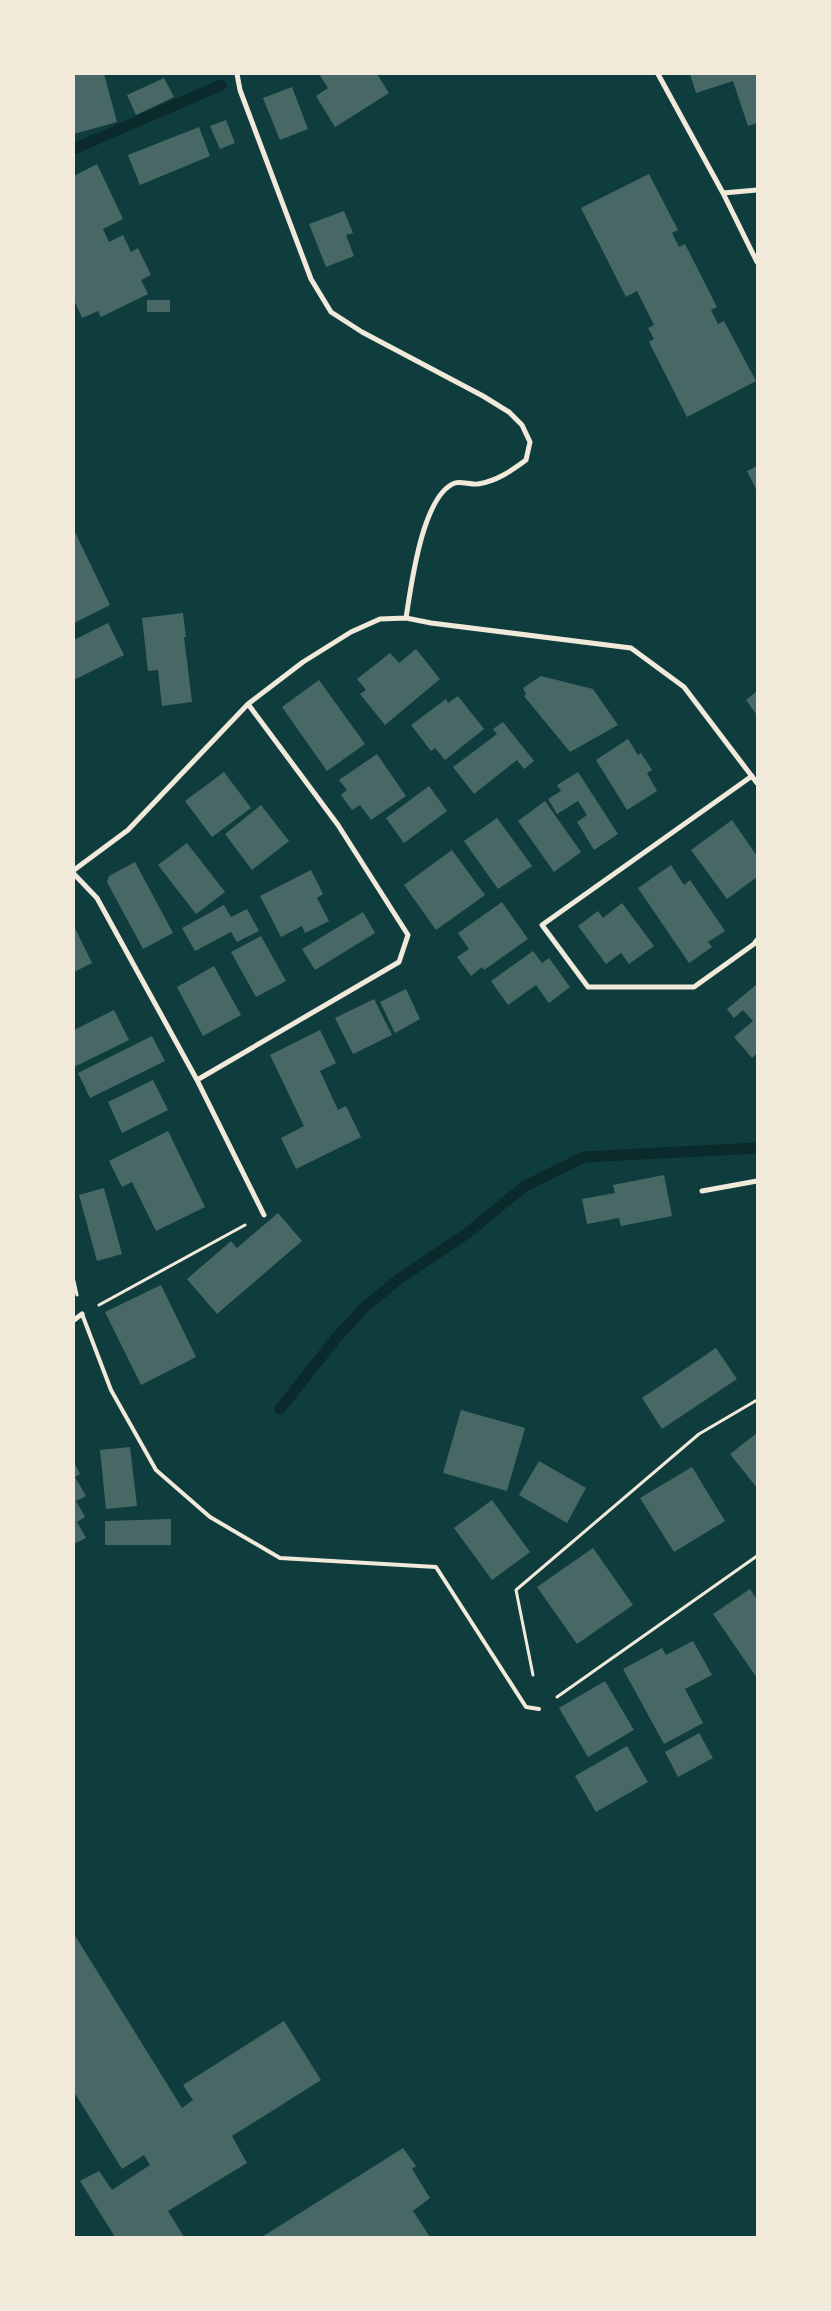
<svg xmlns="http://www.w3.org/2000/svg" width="831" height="2311" viewBox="0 0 831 2311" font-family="Signika,sans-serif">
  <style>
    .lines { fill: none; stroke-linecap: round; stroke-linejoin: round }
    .stream { stroke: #0a2a2b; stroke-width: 11 }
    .building { fill: #486865 }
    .path { stroke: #f1e9da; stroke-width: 3 }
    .service { stroke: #f1e9da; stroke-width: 4 }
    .minor { stroke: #f1e9da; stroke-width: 5 }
  </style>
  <rect width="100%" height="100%" fill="#0f3d3e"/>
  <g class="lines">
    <path class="stream" d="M74,149L221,85
      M280,1409L336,1338L366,1306L399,1279L466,1234L525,1186L584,1157L757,1148"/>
  </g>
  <path class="building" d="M74,74H104L117,122L74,134Z
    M319,74H377L389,93L335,127L316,96L328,88Z
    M690,74H757V123L748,126L733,81L696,93Z
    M164,78L174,97L136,115L127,95Z
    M292,87L308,129L280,140L263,98Z
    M226,120L235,143L220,149L210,126Z
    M199,127L210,156L140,185L128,155Z
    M97,164L123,219L103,229L109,242L123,235L131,252L138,248L151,275L141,280L148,294L101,317L98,311L82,318L74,300V176Z
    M649,174L678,230L672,233L679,247L685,244L717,307L711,310L718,324L724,321L756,381L687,417L649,342L654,339L648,328L654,325L637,291L626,297L581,208Z
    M344,211L353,233L346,235L354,256L326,267L309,224Z
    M147,300H170V312H147Z
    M757,466V491L747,471Z
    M74,530L110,605L74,623Z
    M183,613L186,637H184L192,702L162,706L158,670L148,671L142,618Z
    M108,623L124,655L74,680V640Z
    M416,649L440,679L385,725L360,694L366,690L357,679L390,653L399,663Z
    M541,676L593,689L618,725L570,752L524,696L526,694L523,688Z
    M319,680L365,744L327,771L282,707Z
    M757,691V715L746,700Z
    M458,696L484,729L445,760L435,748L431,751L411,725L446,699L448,703Z
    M503,722L534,761L524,769L517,760L474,794L453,767L497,734L493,729Z
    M628,739L638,755L641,753L652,770L647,773L657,791L627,810L596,760Z
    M377,754L406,796L371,820L360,805L352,810L341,795L347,790L339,780Z
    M224,772L251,808L212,837L185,801Z
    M578,772L618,834L594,850L577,822L587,815L578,801L557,814L548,799L561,791L557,785Z
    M429,786L447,811L404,843L386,818Z
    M545,801L581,852L554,872L518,821Z
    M261,805L289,841L252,870L225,834Z
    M497,818L532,866L498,889L464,841Z
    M732,820L757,856V877L727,899L691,850Z
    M187,843L225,892L196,914L158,865Z
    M452,850L485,895L436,930L404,885Z
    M135,862L173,933L143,949L107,882L109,876Z
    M671,865L684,885L690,880L725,931L708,942L712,947L689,963L638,888Z
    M311,870L323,894L317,898L329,921L305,933L302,926L281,937L260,896Z
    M502,902L528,939L484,970L482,967L471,976L457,957L469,949L458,933Z
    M622,903L654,946L629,964L621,953L606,964L578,926L598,911L603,918Z
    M224,905L231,917L247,909L259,931L237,942L231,932L195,951L182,928Z
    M363,912L375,933L315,970L302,949Z
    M74,926L92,963L74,972Z
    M261,936L286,981L256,997L231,952Z
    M533,951L542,963L549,958L570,987L549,1003L536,985L508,1005L491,981Z
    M214,966L241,1015L203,1036L177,987Z
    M757,984V1053L752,1058L734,1037L753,1021L743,1010L734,1018L727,1009Z
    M406,989L420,1019L395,1033L380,1002Z
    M374,999L392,1035L353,1054L335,1018Z
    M114,1010L129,1040L74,1067V1030Z
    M320,1030L336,1063L320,1071L338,1110L346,1106L361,1137L296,1169L281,1138L304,1126L270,1055Z
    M152,1036L165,1061L90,1098L78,1073Z
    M153,1080L168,1110L122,1133L108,1102Z
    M168,1131L205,1207L156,1231L132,1182L122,1187L109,1161Z
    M664,1175L672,1216L621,1226L619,1218L587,1224L582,1199L615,1193L613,1185Z
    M104,1188L122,1254L97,1261L79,1195Z
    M278,1213L302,1241L217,1314L187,1279L231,1241L237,1248Z
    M161,1285L196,1357L141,1385L105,1312Z
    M716,1348L737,1379L662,1429L642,1398Z
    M461,1410L525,1428L507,1491L443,1473Z
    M757,1433V1488L730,1454Z
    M130,1447L137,1506L106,1509L100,1450Z
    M539,1461L586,1488L567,1523L519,1495Z
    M74,1462L80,1474L75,1477L86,1496L76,1501L85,1517L77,1522L86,1538L74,1544Z
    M692,1467L725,1521L674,1552L640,1498Z
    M492,1500L530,1552L492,1580L454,1528Z
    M171,1519V1545H105V1521Z
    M593,1548L633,1605L577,1644L537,1587Z
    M750,1589L757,1600V1678L713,1614Z
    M693,1641L712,1675L685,1689L703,1723L664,1744L623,1669L662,1648L666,1655Z
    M605,1681L634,1730L588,1757L559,1708Z
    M699,1733L713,1758L678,1777L665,1752Z
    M627,1746L648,1782L596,1812L575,1776Z
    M74,1934L182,2108L193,2100L183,2085L284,2021L321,2080L232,2136L247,2163L168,2211L184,2237H115L80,2181L99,2171L112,2190L150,2165L144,2155L122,2169L74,2092Z
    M403,2148L416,2166L412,2169L430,2198L413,2211L430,2237H262Z"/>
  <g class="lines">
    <path class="path" d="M74,1281L77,1295
      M99,1305L245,1225
      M533,1675L516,1590L699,1434L757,1400
      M557,1697L757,1556"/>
    <path class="service" d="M82,1314L111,1390L156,1470L210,1517L280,1558L436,1567L526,1707L539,1709"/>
    <path class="minor" d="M658,74L723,193L757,190
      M723,193L757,262
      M406,618L431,623L631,648L684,687L757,783
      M752,776L542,925L588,987H694L754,944L757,940
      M74,870L128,830L248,704L303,662L351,632L380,619L406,618C411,587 422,495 455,483C461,481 471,485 478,484C497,481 511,471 526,460L530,442L522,425L509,412L483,396L362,332L331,312L311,279L240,90L237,74
      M74,874L97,898L197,1080L264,1215
      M197,1080L399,962L408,935L338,825L248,704
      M702,1191L757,1181
      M74,1320L82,1314"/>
  </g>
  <rect width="831" height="2311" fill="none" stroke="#f1e9da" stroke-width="150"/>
</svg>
